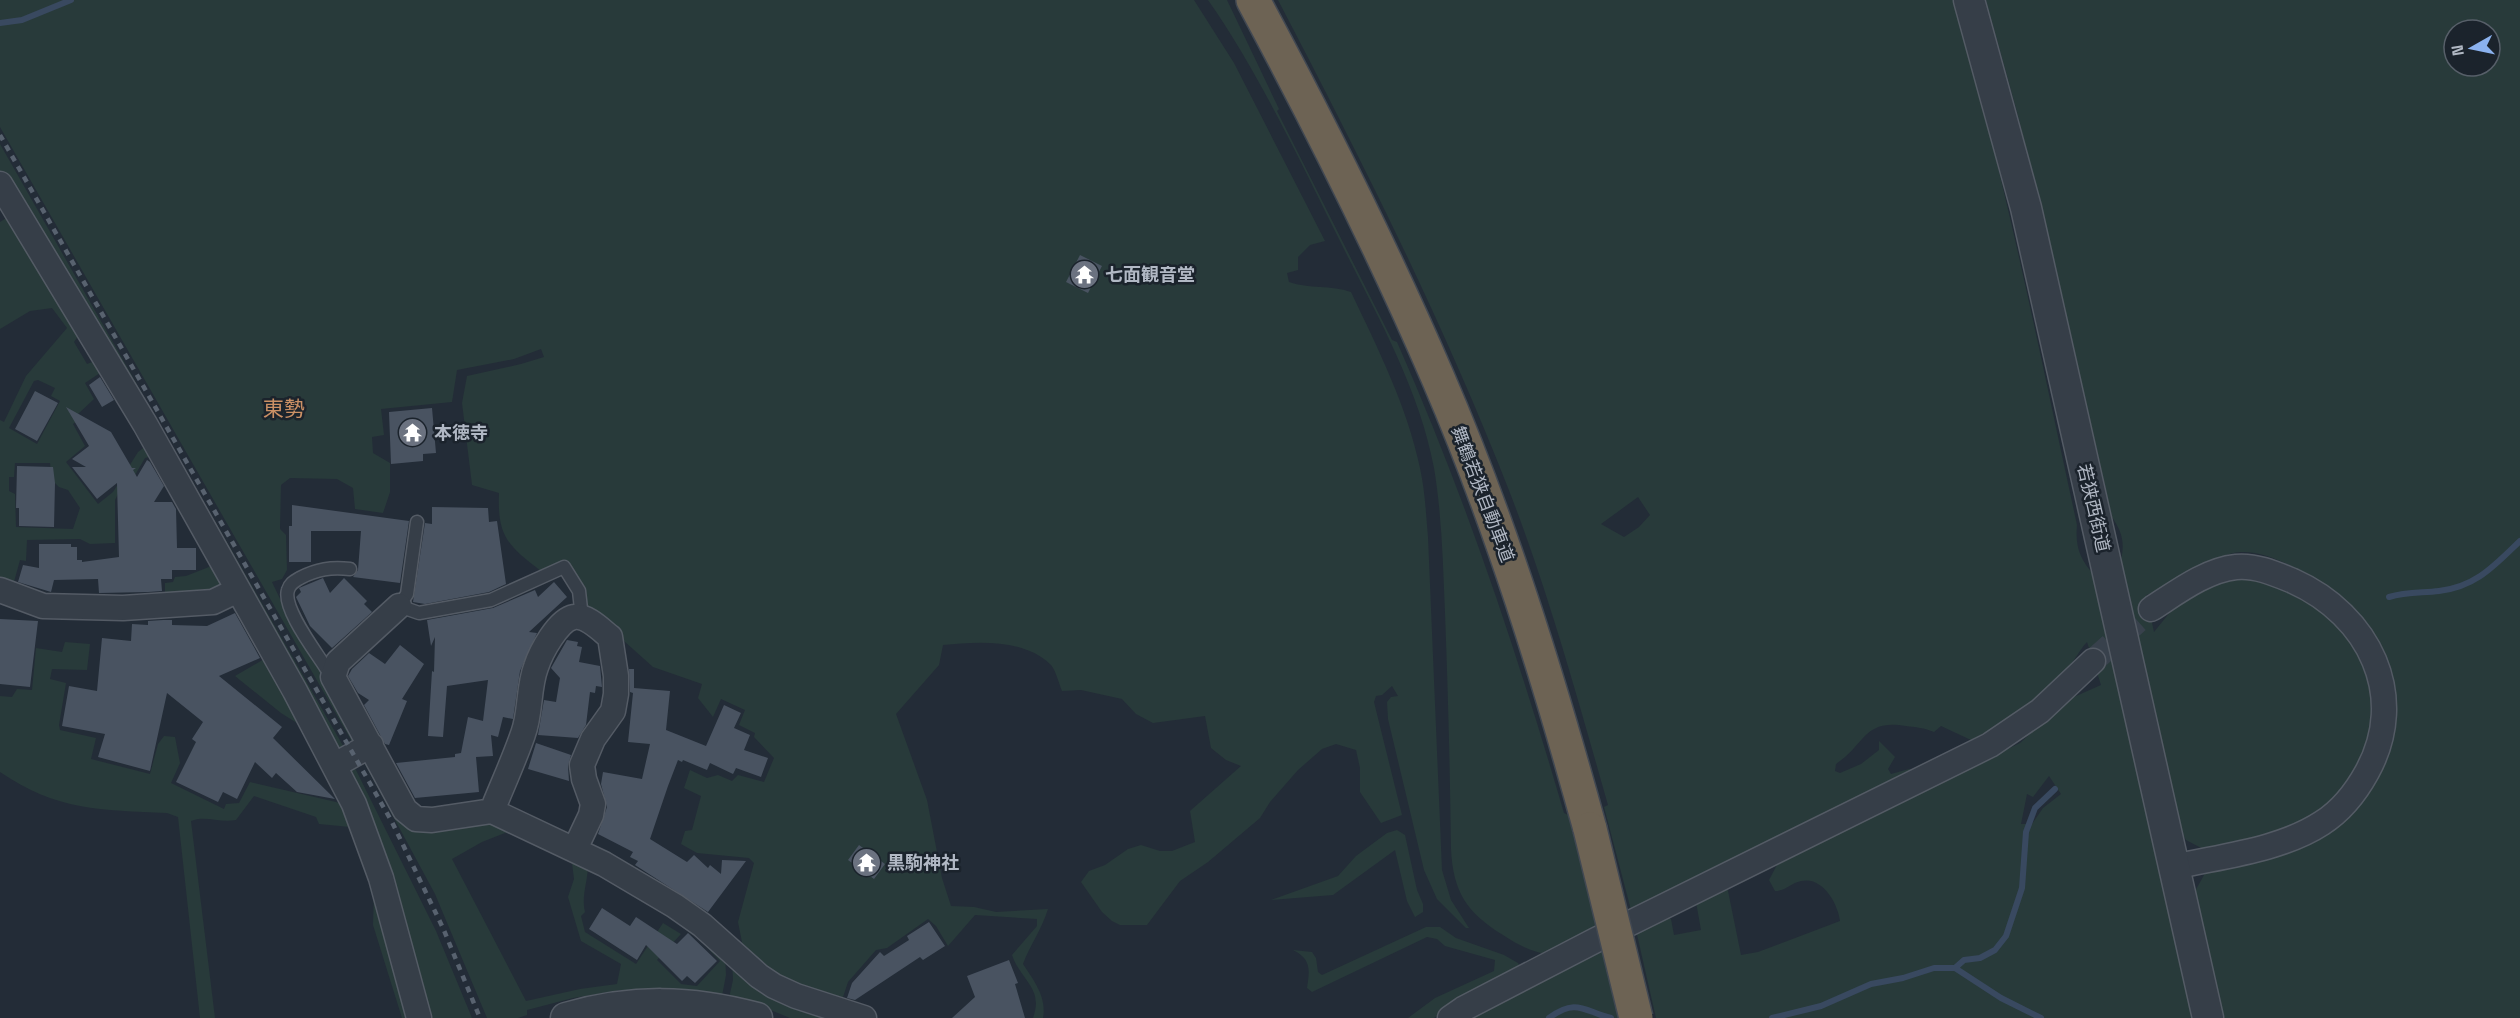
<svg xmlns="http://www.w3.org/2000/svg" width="2520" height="1018" viewBox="0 0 2520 1018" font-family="'Space Grotesk','Noto Sans JP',sans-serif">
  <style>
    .green { fill: #283a3a; fill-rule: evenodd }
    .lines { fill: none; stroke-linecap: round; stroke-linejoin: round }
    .stream { stroke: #394960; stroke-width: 6 }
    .building { fill: #495361 }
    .minor-tunnel { stroke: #38414c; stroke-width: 24; stroke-dasharray: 24 12; stroke-linecap: butt }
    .service-casing { stroke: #545b65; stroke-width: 15 }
    .minor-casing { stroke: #545b65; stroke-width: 27 }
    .tertiary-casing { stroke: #545b65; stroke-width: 33 }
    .motorway-casing { stroke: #414852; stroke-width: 36 }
    .service { stroke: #363e48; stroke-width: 12 }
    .minor { stroke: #363e48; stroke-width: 24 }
    .tertiary { stroke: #363e48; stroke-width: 30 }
    .motorway { stroke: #6d6354; stroke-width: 33 }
    .rail { stroke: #58626f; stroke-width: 4.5; stroke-dasharray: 6 6; stroke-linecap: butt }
    .motorway-bridge-casing { stroke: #414852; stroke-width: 36; stroke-linecap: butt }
    .motorway-bridge { stroke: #6d6354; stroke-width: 33 }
    .labels { text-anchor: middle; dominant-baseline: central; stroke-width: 5; stroke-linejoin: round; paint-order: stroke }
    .poi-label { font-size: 18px; font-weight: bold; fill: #b1b8c4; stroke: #1b232c; text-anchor: start }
    .street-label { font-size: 18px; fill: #b1b8c4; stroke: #1b232c }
    .quarter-label { font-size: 21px; fill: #cb9065; stroke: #1b232c }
  </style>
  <rect width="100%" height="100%" fill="#232c37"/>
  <path class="green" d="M0,0H1194L1234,63L1325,241L1310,245L1298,257V270L1287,273L1289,282C1309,289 1331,285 1351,292C1378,349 1407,406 1420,468C1425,491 1426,514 1428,537L1442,870L1451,900L1469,928H1466L1437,899L1424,870L1388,719L1387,702L1391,697L1398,696L1392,686L1382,695L1376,696L1374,702L1402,815L1381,823L1360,792V768L1356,750L1336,744L1322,749L1298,770L1270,802L1260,818L1208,862L1180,881L1147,925H1120L1112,921L1102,912L1081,882L1089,871L1105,865L1128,849L1141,845L1160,851H1172L1195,842L1190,811L1241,766L1226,760L1211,748L1205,716L1153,723L1136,714L1122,699L1081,690L1062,691C1059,684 1056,671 1051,665C1024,638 977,642 943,645L939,665L896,714L927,800L942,878L951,906L974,907L996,912L1048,909C1042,929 1030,945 1023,964C1034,981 1047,997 1043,1018H1033C1044,988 1021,981 1012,955L1037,926V919L975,915L948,946L936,926L928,919L887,948L876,950L848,982L841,1003L798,990L744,952L738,922L754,863L749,858L697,853L681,844L685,831L692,830L701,796L684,788L690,770L707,778L718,775L732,781L738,775L764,782L774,758L754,737L755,733L739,725L745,710L721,699L713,717L698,698L702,684L653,667L624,641L590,616L565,562L542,572C509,546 497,538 499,493L472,485L462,403L467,376L521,364L544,357L541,349L514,359L457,370L452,402L381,409L384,435L372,437L373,453L390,463V492L383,513L355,509L353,488L337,479L290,478L281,485L280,529L286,535L287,570L282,579L272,582L282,603L359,731L355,747L0,127Z
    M1208,0H1227L1279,109L1277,111L1392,340L1397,342C1465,496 1517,652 1564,813L1568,815L1598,927L1550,955C1530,951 1520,946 1503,935C1467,913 1453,892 1451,849C1450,770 1448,692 1445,613C1443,565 1442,516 1434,468C1419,387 1375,312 1339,239C1300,161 1258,71 1208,0Z
    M1278,0H1954C2004,173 2039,350 2077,525C2075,547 2080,559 2094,575L2194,1018H1656L1636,930L1666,916L1671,919L1674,935L1701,930L1696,902L1727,886L1741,955L1758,952L1840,921C1838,904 1823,876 1801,881C1791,883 1786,891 1775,891L1769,880L1779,861L2020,743L2067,700L2101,685L2087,642C2080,649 2075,660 2068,668C2042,697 2006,724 1971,740L1941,726L1934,732C1925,728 1915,727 1906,726C1863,719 1866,744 1836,764L1835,771L1840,773L1861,764L1879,750V741L1895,757L1888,769L1891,774L1909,769L1915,771L1631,910L1604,807L1608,805C1578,700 1549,594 1510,493C1444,323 1362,161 1278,0ZM1638,497L1650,515L1639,527L1624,537L1601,524ZM2049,776L2061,794L2043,808L2032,824H2021L2027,794L2033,797Z
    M1986,0H2520V1018H2223L2194,893L2208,868C2242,855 2276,843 2310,830C2322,826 2339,823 2348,815C2395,774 2408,703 2382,648C2367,614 2337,590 2305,573C2286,563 2263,551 2241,552C2213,554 2192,576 2167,587C2161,591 2153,593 2146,595L2154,632L2175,606L2220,583L2239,579L2261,581L2285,588L2331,613L2363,655L2375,708L2372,735L2352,782L2315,817L2268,836L2205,850L2186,840L2181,832L2121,560C2125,542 2122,532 2112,517L2051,247L2017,112ZM2454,30H2490V66H2454Z
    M0,144L346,751L334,750L0,173Z
    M11,215L83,329L74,342L87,364L100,359L106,369L85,383L94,399L77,415L79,420L73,424L85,446L66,462L98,504L113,492L138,452L150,443L157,455L145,458L131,482L119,492L115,500V543L90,544L80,539L27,540L26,561L20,560L12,589L0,583V420L4,422L26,376L67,328L52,308L30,311L0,329V222ZM38,380L55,388L51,396L60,401L37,444L9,428L34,381ZM15,463H50L52,480L59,487L68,490L80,508L73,529L16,527L15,494L9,491V477H14Z
    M214,565L225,584L210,592L165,597V583L173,582L175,577L186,576Z
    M65,642L90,644L87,670L52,669L50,679L66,683L59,725L60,730L96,738L91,759L150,774L158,744L164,736L175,737L180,763L171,783L224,809L226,804L239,803L250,782L349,805L412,1018H402L373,925L374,893L350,827L319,824L316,817L254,796L236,820C219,823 205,815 191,821L215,1018H200L178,817L167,813C101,810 57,811 0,772V696L12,697L17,689L32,690L36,648L62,652Z
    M266,658L300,725L281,713L235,676Z
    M366,755L401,815L491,818L515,829L482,842L452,859L526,1001L580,989L617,984L621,964L581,941L568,897L574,879L571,855L588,864C588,882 581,896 585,912L581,916L585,932L636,964L663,923L681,934L657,960L681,984L697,986L720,961L686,926L725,955L726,975L722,996L623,993L621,990L573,998L527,1010V1015L518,1018H487L435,894L361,757Z
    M352,762L436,931L472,1018H427L345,773Z
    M1397,830L1405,835L1417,890L1423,904V912L1415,917L1407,901L1395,850L1333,895L1271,900L1338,876L1356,856L1387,833Z
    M1426,927H1440L1456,938L1504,955L1518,963L1521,969L1459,1001L1434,1018H1408L1435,998L1494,971L1495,960L1445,946L1437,939L1427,937L1312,992L1307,988C1310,969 1311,959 1293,950L1312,952L1316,958L1318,972L1322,975Z
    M1603,946L1618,1018H1467Z
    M732,961L835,1018H790L761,1006L729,998L733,980Z"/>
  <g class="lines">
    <path class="stream" d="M0,23L22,20L71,0
      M2389,597C2406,592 2422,593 2439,591C2476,587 2495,565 2520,541
      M1955,968L1964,960L1980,958L1995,950L2006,936L2022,888L2026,832L2035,808L2055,789
      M1549,1018C1577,997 1585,1012 1611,1018
      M1772,1018L1821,1006L1871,984L1903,978L1934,968H1955L2001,998L2041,1018"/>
  </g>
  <path class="building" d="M1080,255L1102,266L1088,293L1066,282Z
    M100,377L114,400L102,407L89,385Z
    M35,391L58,403L37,441L15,429Z
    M66,407L111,432L132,468H136L133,470L137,477L147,460L150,462L164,486L154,502H172L176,509L177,548H196V570H172V579H161L162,591L148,592L99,593L98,579L54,580L51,592L18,582L23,565L39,568V544H71V547H77V560H82V562L119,557L117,483L97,499L72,467H86L72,459L89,446Z
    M432,408L436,453L423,454V461L391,464L389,412Z
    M17,466L53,467L55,483L54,527L19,526V508H16Z
    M292,505L409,521L400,583L353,577L358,570L361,531H311V562H289V526H292Z
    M432,507L488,508L489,522L497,521L506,584L489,592L425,604L413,602L425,523L432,524Z
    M323,578L330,593L344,578L367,601L364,604L372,612L332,648L310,626L296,597L301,592L299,588Z
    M554,582L567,597L529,632L537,633L520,671L513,719L503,717L498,737L491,735L493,756L476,757L479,792L415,798L396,763L455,757V754L461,753L468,717L483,721L488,680L447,686L443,737L428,736L432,671L434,672L435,637L431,646L427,620L493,608L535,590L538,597Z
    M235,613L260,658L219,676L282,727L273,738L335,799L297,792L276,773L272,778L255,762L237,799L223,792L218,802L176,782L196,742L192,739L203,722L167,693L150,771L98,757L105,734L62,726L69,686L97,691L102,638L131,641L132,624L148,625V621L163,620H172V625L207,626Z
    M0,619L38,621L30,687L0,684Z
    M567,640L578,642L577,646L582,647L579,662L600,666L602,687L596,686L595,693L590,692L586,725L578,738L538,735L544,700L556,702L560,678L551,668Z
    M400,645L424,664L402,699L407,701L389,745L385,744L364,705L369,700L358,693L348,676L352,669L369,653L385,664Z
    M629,669H634V688L670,691L666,730L706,746L724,705L741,713L734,728L750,735L744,750L768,758L761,777L736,768L733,774L710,763L707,770L683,760L682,762L678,760L668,786L650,839L687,862L694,855L708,868L710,865L721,874L722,860L746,861L708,912L635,865L638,861L630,857L633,852L598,834L607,807L601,784L603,772L642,779L650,744L628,742L633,693L630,692Z
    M536,743L571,755L568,766L569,781L528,769Z
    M859,845L885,864L874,879L848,860Z
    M602,908L630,926L636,917L677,944L688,933L717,961L695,983L687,976L682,981L646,945L637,960L589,929Z
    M929,922L945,946L923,960L920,957L855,1000L847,998L852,983L880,952L884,956L909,940L907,936Z
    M1009,960L1018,983L1015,984L1025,1018H952L975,997L967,976Z"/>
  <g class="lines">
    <path class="minor-tunnel" d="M2093,661L2151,609"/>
    <defs>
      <path id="service" d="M417,522L407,594L399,606L419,613L491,600L564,567L579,591L582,618
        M333,677L326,668C316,652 282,608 288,590C290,583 295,581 300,578C317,569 331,567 350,569"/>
      <path id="minor" d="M0,184L145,424L295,691L354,804L381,878L419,1018
        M0,590L43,606L123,608L213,602L238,590
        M399,606L338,662L333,677L405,810L416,819L432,820L492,811L604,864L675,906L702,925L759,976L774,986L796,996L864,1018
        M2151,609C2176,593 2206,570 2236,567C2256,565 2276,574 2293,581C2369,615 2409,696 2367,772C2356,792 2341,811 2322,823C2281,850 2222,856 2174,867
        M335,765L371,745
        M492,811C502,786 514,760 523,734C531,713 528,688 536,667C541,652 558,620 574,617C587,615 601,630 610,637L616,676V694L613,711L593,739L582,765L584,779L593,804L591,815L575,849
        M1450,1018L1463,1009L1596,940L1990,745L2040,711L2093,661"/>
      <path id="tertiary" d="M1969,0L2026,208L2208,1018
        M566,1018C632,999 691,1000 757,1018"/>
      <path id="motorway" d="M1253,0C1319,123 1383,250 1438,378C1501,524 1548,676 1590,829"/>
    </defs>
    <use href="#service" class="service-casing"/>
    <use href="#minor" class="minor-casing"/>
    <use href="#tertiary" class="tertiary-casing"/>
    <use href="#motorway" class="motorway-casing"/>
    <use href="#service" class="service"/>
    <use href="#minor" class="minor"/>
    <use href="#tertiary" class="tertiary"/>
    <use href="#motorway" class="motorway"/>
    <path class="rail" d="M0,135L392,822L443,928L480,1018"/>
    <defs>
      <path id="motorway-bridge" d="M1590,829L1636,1018"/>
    </defs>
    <use href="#motorway-bridge" class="motorway-bridge-casing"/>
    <use href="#motorway-bridge" class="motorway-bridge"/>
  </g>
  <defs>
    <symbol id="temple-disc" viewBox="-11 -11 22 22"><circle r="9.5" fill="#6b7280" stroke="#1b232c"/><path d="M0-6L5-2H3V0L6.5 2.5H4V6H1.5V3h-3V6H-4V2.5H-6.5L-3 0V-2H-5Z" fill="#fff"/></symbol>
  </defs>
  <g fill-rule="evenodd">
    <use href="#temple-disc" x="1068" y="258" width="33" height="33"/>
    <use href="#temple-disc" x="396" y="416" width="33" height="33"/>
    <use href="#temple-disc" x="850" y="846" width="33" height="33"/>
  </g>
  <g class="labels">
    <g class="poi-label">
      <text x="1105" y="274">七面観音堂</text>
      <text x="434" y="432">本徳寺</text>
      <text x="887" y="862">黒駒神社</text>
    </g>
    <g class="street-label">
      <text transform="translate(1483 494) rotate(69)">舞鶴若狭自動車道</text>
      <text transform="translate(2094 508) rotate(77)">若狭西街道</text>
    </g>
    <g class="quarter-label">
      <text x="284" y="408">東勢</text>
    </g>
  </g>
  <g transform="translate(2472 48) rotate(261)"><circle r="28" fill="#1b232c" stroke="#575f69" stroke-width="1.5"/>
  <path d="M0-4.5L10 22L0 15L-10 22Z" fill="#8bb2ef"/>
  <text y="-9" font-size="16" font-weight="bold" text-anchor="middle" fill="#b1b8c4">N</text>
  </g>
</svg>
